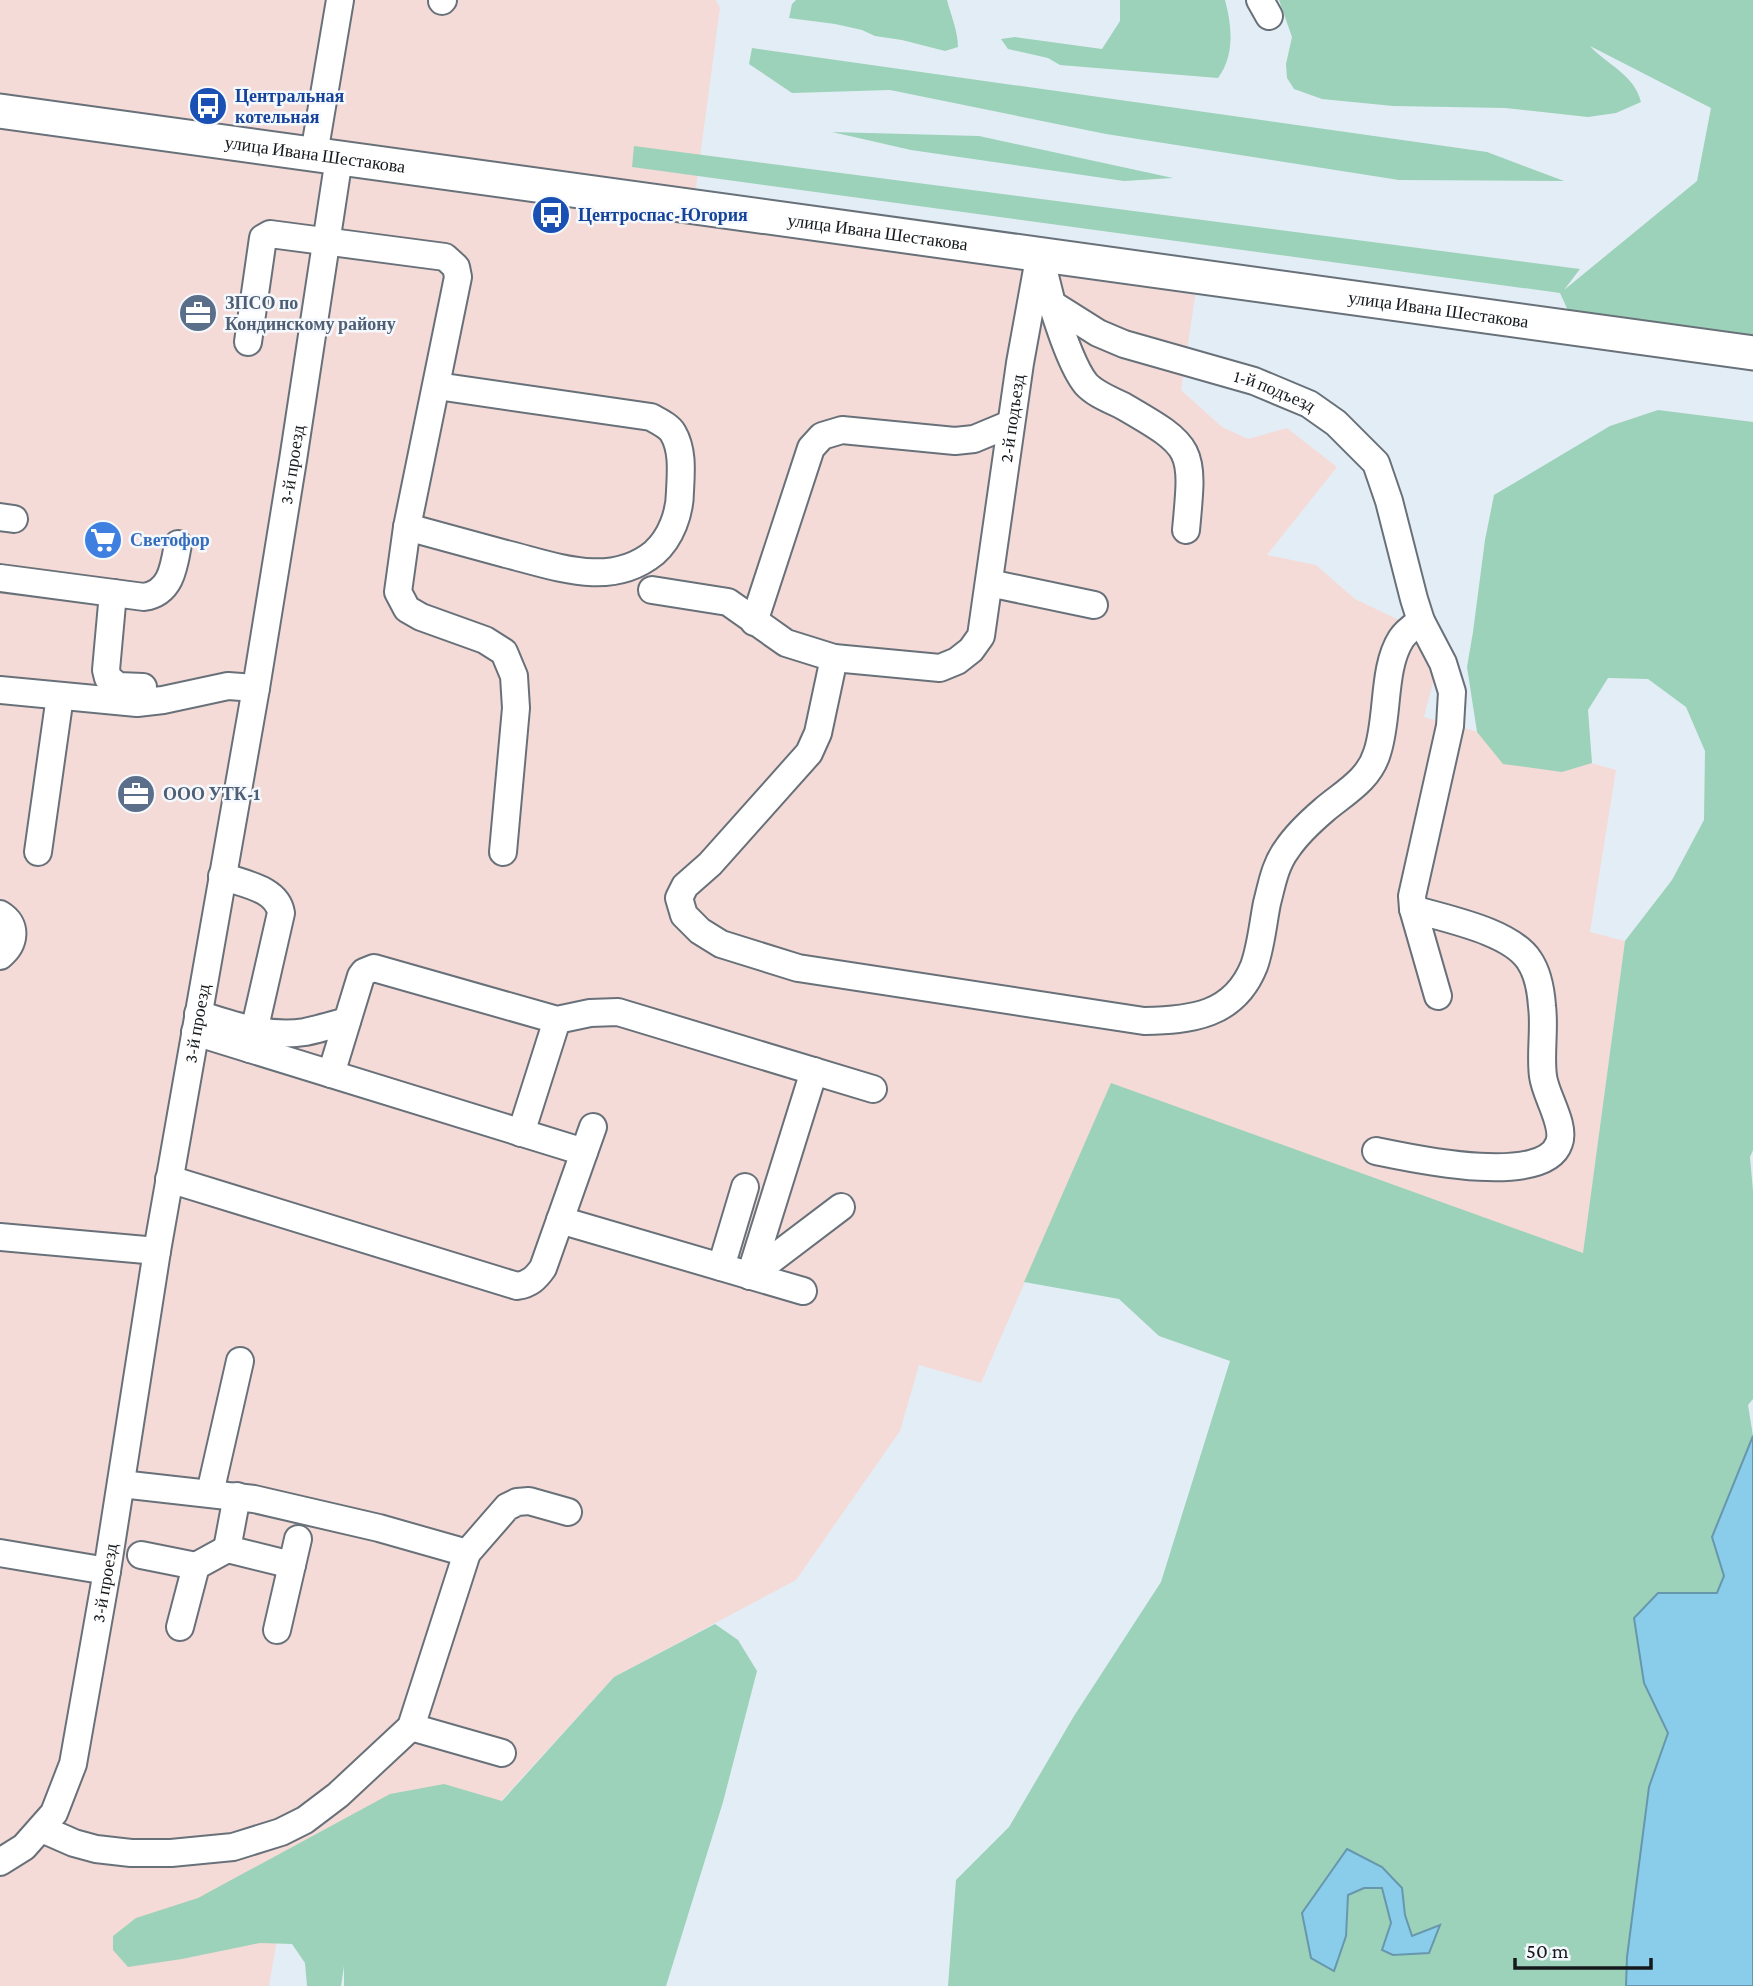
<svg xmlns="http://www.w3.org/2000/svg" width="1753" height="1986" viewBox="0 0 1753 1986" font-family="'Crimson Pro',serif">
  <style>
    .industrial { fill: #f5dbd7 }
    .green { fill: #9cd2b9; fill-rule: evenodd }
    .water { fill: #8acdeb; stroke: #6797ad; stroke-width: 2 }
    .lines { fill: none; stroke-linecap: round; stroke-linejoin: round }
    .minor-casing { stroke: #687179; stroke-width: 30 }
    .major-casing { stroke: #687179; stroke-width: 37 }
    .minor { stroke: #fff; stroke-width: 26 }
    .major { stroke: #fff; stroke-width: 33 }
    .labels { text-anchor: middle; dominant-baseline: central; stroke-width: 5; stroke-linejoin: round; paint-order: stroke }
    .transit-label { font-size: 18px; font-weight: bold; fill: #164399; stroke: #f5f9fd; text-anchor: start }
    .street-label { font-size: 18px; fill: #15191c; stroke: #f5f9fd }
    .service-label { font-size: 18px; font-weight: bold; fill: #4e5e75; stroke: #f5f9fd; text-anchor: start }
    .shop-label { font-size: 18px; font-weight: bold; fill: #366cbe; stroke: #f5f9fd; text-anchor: start }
  </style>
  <rect width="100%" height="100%" fill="#e3edf6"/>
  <path class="industrial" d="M0,0H716L720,8L692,217L1196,290L1181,390L1222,427L1248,439L1287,428L1337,467L1267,555L1316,565L1355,599L1403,622L1437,667L1424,717L1616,770L1590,932L1625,941L1583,1254L1319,1161L1111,1084L981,1383L919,1365L900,1431L796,1580L614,1677L478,1826L293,1848L269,1986H0Z"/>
  <path class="green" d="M796,0H947C951,16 958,31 958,47L945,51L902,40L875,36L862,30L835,24L789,18L792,4Z
    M1120,0H1225C1232,26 1235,55 1218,78L1060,65L1048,58L1008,49L1001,39L1015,37L1102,49L1120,21Z
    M1279,0H1753V342L1571,317L1560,293L632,167L634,146L1580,269L1564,290L1697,181L1711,108L1590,46C1607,65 1634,74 1641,102L1616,113L1588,117L1505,108L1393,106L1322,99L1294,89L1287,78L1286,64L1292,37Z
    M752,48L1487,152L1564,181L1399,180L1106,134L890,90L792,93L749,64Z
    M832,132L979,136L1173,178L1124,181L911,150Z
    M1658,410L1753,422V1150L1750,1157L1753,1191V1399L1748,1405L1753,1436L1712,1537L1724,1576L1717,1593H1658L1644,1683L1668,1733L1649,1787L1627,1957L1626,1986H948L956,1880L1009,1827L1074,1716L1161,1582L1230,1361L1159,1336L1119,1299L1024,1282L1111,1083L1583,1253L1625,941L1672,880L1704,820L1705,751L1686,707L1648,679L1608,678L1588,710L1592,763L1562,772L1503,764L1477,732L1467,667L1473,632L1485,540L1494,495L1610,426ZM1347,1850L1382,1867L1402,1888L1405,1915L1412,1936L1439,1926L1382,1950L1392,1923L1382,1888H1364L1348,1895L1346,1936Z
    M715,1624L738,1640L757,1671L723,1802L666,1986H344V1966L341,1986H307L305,1963L292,1944L260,1943L182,1959L128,1967L113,1950V1936L136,1918L198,1898L390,1794L444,1784L502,1801L614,1677Z"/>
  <path class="water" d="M1753,1436V1986H1626L1627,1957L1649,1787L1668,1733L1644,1683L1634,1618L1658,1593H1717L1724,1576L1712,1537Z
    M1347,1849L1382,1867L1402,1888L1405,1915L1412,1936L1440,1925L1429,1953L1393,1955L1382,1950L1391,1923L1382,1888H1364L1348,1895L1346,1936L1334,1971L1311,1958L1302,1913Z"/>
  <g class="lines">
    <defs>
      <g id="minor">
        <path d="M1260,0L1269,16"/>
        <path d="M442,1L443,0"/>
        <path d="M314,154L340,0"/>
        <path id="s1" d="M1040,256L1052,304L1098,333L1124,344L1254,381L1309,404L1336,423L1376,463L1389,501L1414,599L1421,621L1443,663L1452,692L1450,726L1412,896L1413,909L1438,996"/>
        <path d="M1052,304C1059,326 1072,367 1086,384C1095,394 1111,400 1123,406C1194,447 1194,448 1186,530"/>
        <path d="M248,342L263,238L270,234L445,257L456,267L458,277L407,527L398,592L407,609L421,617L485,640L504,652L514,676L516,708L503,852"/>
        <path d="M0,517L14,519"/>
        <path d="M407,527C440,536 473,545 506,554C555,566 610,589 654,553C671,538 680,513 680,491C681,472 683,450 673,433C669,426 658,421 651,417L437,386"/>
        <path d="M0,578L144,597C171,593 174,567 178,544"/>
        <path d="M989,583L1094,605"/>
        <path id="s2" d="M652,590L728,602L786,643L834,658L940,668L957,661L971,650L981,636L1020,363L1038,264"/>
        <path d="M113,593L106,670L108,678L118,686L143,687"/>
        <path d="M754,622L811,448L822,436L842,430L955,441L974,439L1010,424"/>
        <path d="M834,658L818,733L809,753L710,864L685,886L679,898L684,915L700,931L721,944L798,968L1144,1021C1191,1020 1234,1016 1254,966C1261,947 1263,923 1267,903C1272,884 1275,865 1287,849C1297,834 1310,822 1324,810C1344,793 1369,780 1377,753C1389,718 1382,669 1401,639C1406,631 1414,626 1421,621"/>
        <path d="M0,690L137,703L163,700L228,686L256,688"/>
        <path d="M38,852L60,696"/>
        <path d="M222,876C243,884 277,888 281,913L250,1049"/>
        <path d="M0,914C18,925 15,944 0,956"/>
        <path d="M198,1014C233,1025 268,1038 305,1032C319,1029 333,1025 347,1021"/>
        <path d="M195,1032L584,1152"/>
        <path d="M331,1074L361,976L364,972L374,968L557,1020L590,1013L618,1012L873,1089"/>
        <path d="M521,1133L557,1020"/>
        <path d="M1376,1151C1410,1158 1544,1188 1559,1143C1566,1125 1545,1095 1543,1076C1540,1053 1545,1029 1542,1006C1541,992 1538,973 1529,960C1510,931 1446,919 1413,909"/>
        <path d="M169,1179L517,1286C530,1284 536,1278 543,1268L593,1127"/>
        <path d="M560,1220L803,1291"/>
        <path d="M0,1237L157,1251"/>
        <path d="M721,1267L745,1187"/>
        <path d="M750,1276L814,1071"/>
        <path d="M750,1276L841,1207"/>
        <path d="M121,1484L254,1499L379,1528L467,1553"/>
        <path d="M210,1493L240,1361"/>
        <path d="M227,1549L237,1496"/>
        <path d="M0,1553L107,1571"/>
        <path d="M141,1555L196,1566"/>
        <path d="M180,1627L196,1566L227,1549L292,1565"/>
        <path d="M277,1630L298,1539"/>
        <path d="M411,1727L502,1753"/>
        <path d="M42,1829L74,1843L96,1849L131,1853H171L233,1847L281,1832L305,1820L338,1795L411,1727L467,1553L507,1507L517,1502L529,1501L568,1512"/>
        <path id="s3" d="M0,1862L24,1847L54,1813L73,1764L107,1571L157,1251L256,688L293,460L339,158"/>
      </g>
      <g id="major">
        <path id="s4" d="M0,111L1753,353"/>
      </g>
    </defs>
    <use href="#minor" class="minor-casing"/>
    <use href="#major" class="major-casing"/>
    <use href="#minor" class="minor"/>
    <use href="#major" class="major"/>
  </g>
  <defs>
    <symbol id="bus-disc" viewBox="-11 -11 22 22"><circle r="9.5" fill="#1a4fb4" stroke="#f5f9fd"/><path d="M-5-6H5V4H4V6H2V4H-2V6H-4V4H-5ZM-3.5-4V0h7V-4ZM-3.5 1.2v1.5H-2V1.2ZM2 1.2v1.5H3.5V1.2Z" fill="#fff"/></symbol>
    <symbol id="office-disc" viewBox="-11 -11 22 22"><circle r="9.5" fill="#5c6f8a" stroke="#f5f9fd"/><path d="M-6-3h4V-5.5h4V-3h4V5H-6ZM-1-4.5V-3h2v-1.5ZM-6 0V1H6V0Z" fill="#fff"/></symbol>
    <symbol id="supermarket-disc" viewBox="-11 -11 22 22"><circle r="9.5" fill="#3f7fe0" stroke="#f5f9fd"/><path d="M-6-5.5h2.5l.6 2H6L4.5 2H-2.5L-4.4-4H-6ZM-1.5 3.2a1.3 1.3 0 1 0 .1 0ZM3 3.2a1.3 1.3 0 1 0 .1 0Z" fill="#fff"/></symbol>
  </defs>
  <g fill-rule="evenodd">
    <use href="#bus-disc" x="186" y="84" width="44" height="44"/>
    <use href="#bus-disc" x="529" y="193" width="44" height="44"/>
    <use href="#office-disc" x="176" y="291" width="44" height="44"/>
    <use href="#supermarket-disc" x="81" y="518" width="44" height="44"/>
    <use href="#office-disc" x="114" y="772" width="44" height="44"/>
  </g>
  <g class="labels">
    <g class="transit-label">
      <text x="235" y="96">Центральная<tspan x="235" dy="21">котельная</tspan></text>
      <text x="578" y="215">Центроспас-Югория</text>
    </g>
    <g class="street-label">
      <text stroke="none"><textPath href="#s4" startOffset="318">улица Ивана Шестакова</textPath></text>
      <text stroke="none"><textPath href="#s4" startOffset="886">улица Ивана Шестакова</textPath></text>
      <text stroke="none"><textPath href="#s4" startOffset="1452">улица Ивана Шестакова</textPath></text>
      <text stroke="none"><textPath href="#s1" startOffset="290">1-й подъезд</textPath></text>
      <text stroke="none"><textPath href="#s2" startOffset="578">2-й подъезд</textPath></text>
      <text stroke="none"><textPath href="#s3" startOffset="1444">3-й проезд</textPath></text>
      <text stroke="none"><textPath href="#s3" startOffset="877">3-й проезд</textPath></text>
      <text stroke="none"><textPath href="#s3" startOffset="310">3-й проезд</textPath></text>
    </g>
    <g class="service-label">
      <text x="225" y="303">ЗПСО по<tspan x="225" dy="21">Кондинскому району</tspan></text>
      <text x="163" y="794">ООО УТК-1</text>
    </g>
    <g class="shop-label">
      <text x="130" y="540">Светофор</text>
    </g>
  </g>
  <path d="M1515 1958v10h136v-10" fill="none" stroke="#15191c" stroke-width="3.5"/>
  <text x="1526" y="1958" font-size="21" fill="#15191c" stroke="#f5f9fd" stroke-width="5" paint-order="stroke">50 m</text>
</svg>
